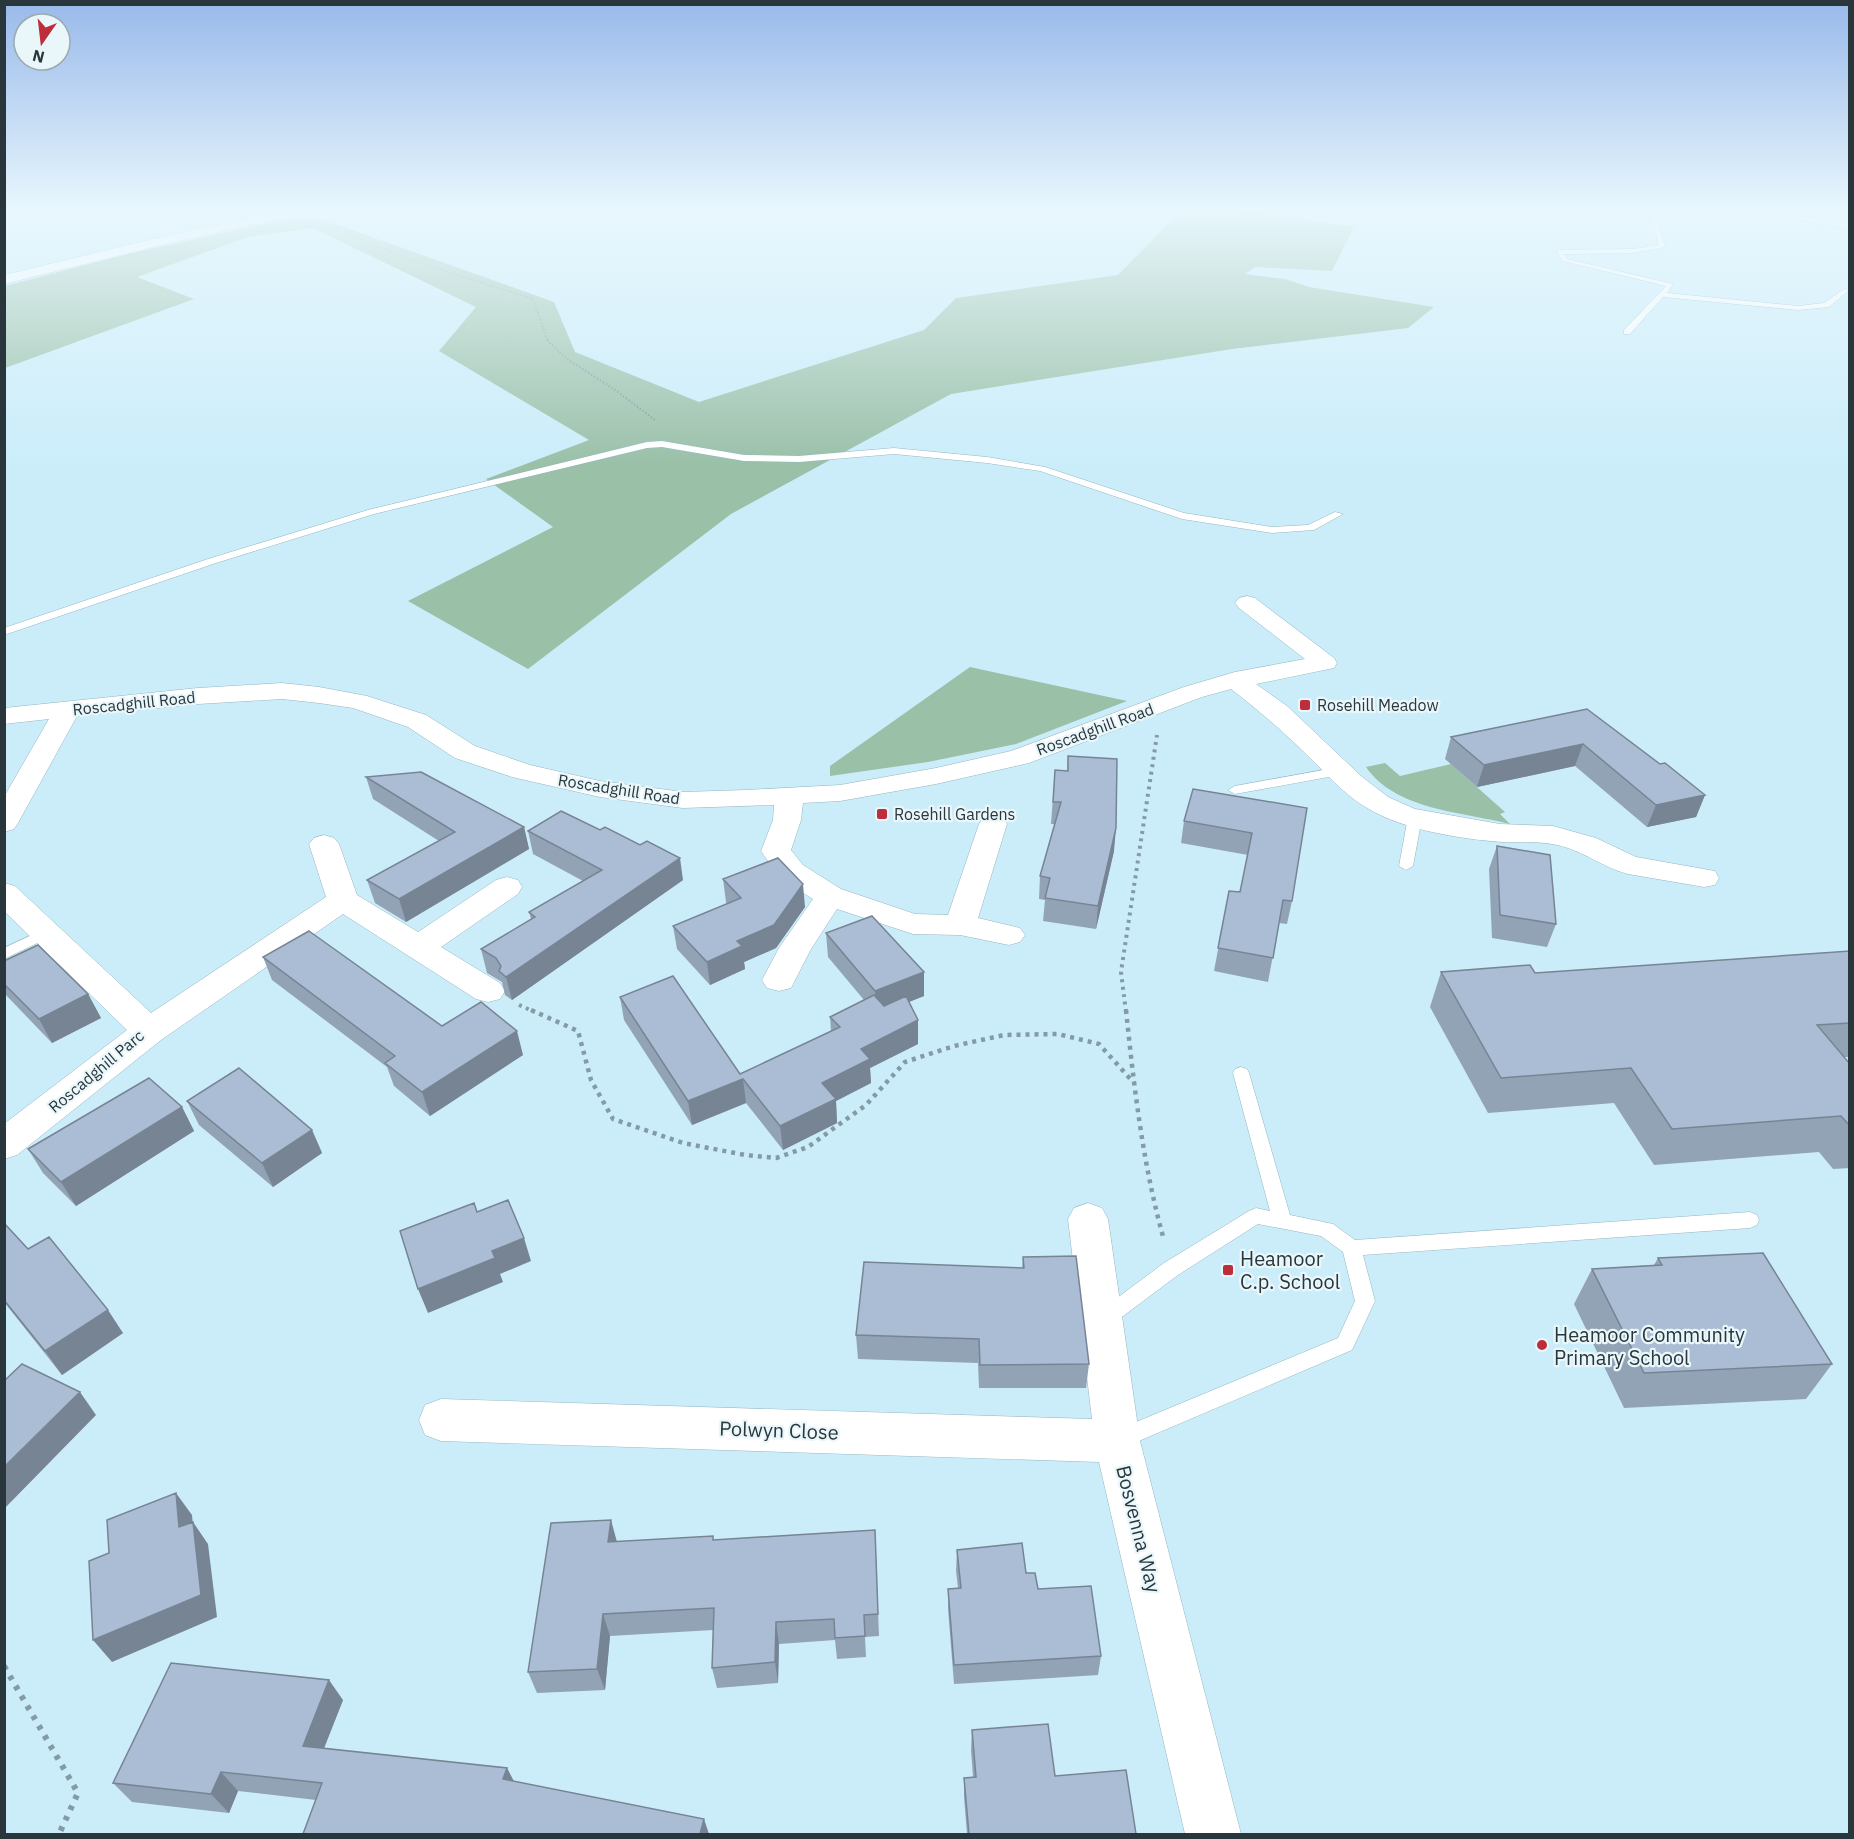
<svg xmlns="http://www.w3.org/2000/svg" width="1854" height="1839" viewBox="0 0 1854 1839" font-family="'IBM Plex Sans',sans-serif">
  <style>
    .green { fill: #9ac0a8 }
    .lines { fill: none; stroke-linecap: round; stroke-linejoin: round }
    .service-casing { stroke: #95b6c1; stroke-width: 1 }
    .minor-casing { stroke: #95b6c1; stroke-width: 1 }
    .trunk-casing { stroke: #95b6c1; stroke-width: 1 }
    .path-far4 { stroke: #829ba4; stroke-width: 1.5; stroke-dasharray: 1.5 2; stroke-linecap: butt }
    .path-far3 { stroke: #829ba4; stroke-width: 2; stroke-dasharray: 1.5 2; stroke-linecap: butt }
    .path-far2 { stroke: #829ba4; stroke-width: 4; stroke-dasharray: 3 4.5; stroke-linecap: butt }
    .path-far1 { stroke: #829ba4; stroke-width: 4.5; stroke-dasharray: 4 5; stroke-linecap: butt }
    .path { stroke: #829ba4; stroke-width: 6; stroke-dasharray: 4.5 7; stroke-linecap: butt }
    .service { fill: #fff; fill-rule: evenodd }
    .minor { fill: #fff; fill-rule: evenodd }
    .trunk { fill: #fff; fill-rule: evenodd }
    .wall { fill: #92a3b6 }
    .shaded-wall { fill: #778494 }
    .building { fill: #aabdd4; stroke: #778494; stroke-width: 1.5 }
    .poi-dot { fill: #bd2d3b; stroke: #e9f7fb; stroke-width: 2 }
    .labels { text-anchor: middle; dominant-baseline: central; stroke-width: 4.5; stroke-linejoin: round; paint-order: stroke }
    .street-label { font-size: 16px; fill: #29363b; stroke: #e9f7fb }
    .poi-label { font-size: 16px; fill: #29363b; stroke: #e9f7fb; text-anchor: start }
    .near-poi-label { font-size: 20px; fill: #29363b; stroke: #e9f7fb; text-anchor: start }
    .near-street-label { font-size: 20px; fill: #29363b; stroke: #e9f7fb }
  </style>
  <rect width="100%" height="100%" fill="#cbedfa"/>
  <path class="green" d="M1183,209H1234L1354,227L1332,271L1255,267L1245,274L1285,279L1309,287L1434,307L1408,328L1232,349L951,394L731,514L528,669L408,601L553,527L486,479L589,440L439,351L476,307L313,228L248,237L137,277L194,299L5,368V286L128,254L283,220L321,219L554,302L575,352L699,402L924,330L956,298L1118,275Z
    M970,667L1127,701L1016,744L928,762L830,776V766Z
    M1385,763L1400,776L1451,764L1505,812L1500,814L1510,824C1463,812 1395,810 1366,767Z"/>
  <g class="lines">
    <defs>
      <path id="service" d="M1623,208H1632L1656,215L1665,247L1633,253L1564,254L1567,259L1673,284L1667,293L1798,306L1824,303L1844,289L1849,290L1829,307L1798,310L1663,297L1630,334H1624V330L1666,286L1563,261L1557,252L1560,250L1633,249L1659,245L1651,217Z
        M1687,208L1798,216L1850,225V229L1798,220Z
        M662,441L744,455L799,456L894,448L987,457L1045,467L1184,513L1272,527L1308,525L1335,512L1343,514L1314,530L1272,533L1182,519L1040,471L987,463L894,454L799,462L744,461L662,447L647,448L374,514L216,563L4,635V628L208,559L368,510L647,442Z
        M1340,767L1347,771L1345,774L1235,794L1228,790L1235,786Z
        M1415,813L1422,817L1413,866L1406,870L1399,866L1408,817Z
        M47,928L55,933L52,936L4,959V948Z
        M1241,1067L1247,1069L1249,1073L1290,1215L1333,1224L1355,1240L1750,1212L1757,1215L1759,1220L1757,1225L1750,1228L1363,1255L1375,1301L1352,1350L1120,1449L1112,1446L1109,1439L1112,1432L1338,1338L1355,1301L1343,1252L1321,1236L1258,1224L1178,1275L1111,1325L1104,1328L1097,1325L1094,1319L1097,1313L1164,1263L1249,1211L1256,1208L1270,1211L1233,1073L1235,1069Z"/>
      <path id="minor" d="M1247,596L1255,598L1334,658L1337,663L1334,668L1256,684L1287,706L1361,776L1388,797L1415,809L1500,824L1553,826L1596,838L1636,857L1715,871L1719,878L1715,885L1704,887L1628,874C1601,867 1580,848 1552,844C1535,841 1518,843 1502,842C1461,839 1404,830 1369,809C1345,796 1326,773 1307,755C1283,731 1258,710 1231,689L1202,697L1029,763L936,784L840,801L803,803L801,820L791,850L803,865L841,889L915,914L948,915L979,824L983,818L993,815L1003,818L1007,824L978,918L1020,928L1025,935L1020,942L1009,945L960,935L913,934L837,909L811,949L791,988L779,991L767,988L762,980L779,948L813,899L781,879L761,851L773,820L774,805L683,808L600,797L512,777L455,758L408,727L353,708L319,703L282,699L198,704L77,716L18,823L14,829L4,832V797L49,719L4,724V708L198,688L282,683L319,687L367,696L426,715L475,746L530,765L600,781L683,792L746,790L840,785L936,768L1011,751L1184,687L1235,672L1305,659L1239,608L1235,603L1239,598Z
        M324,835L334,838L339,844L357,895L418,932L496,880L507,877L518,880L522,887L518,894L441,947L500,983L505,991L500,999L488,1002L476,999L343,914L161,1040L17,1155L4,1159V1124L127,1030L4,911V883L15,886L151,1013L326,897L309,844L314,838Z
        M1088,1203L1102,1208L1108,1219L1140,1441L1241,1834H1185L1099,1462L441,1441L425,1435L419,1420L425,1405L441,1399L1092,1419L1068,1219L1074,1208Z"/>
      <path id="trunk" d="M294,208H318L311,212L170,243L4,284V275L170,235Z"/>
    </defs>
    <use href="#service" class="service-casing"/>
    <use href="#minor" class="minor-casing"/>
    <use href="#trunk" class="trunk-casing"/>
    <path class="path-far4" d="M329,226L414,261L533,299L548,341"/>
    <path class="path-far3" d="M547,340L567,359L614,389L655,420"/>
    <path class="path-far2" d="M519,1005L535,1012
      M1126,1012L1121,972L1157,735"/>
    <path class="path-far1" d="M531,1010L578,1031L591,1080L613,1119L683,1143L745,1155L776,1158L808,1147L866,1105L905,1062L954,1046L1004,1035L1058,1034L1099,1044L1134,1083
      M1126,1010C1134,1087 1143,1166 1164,1240"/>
    <path class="path" d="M4,1666L78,1793L59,1834"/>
    <use href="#service" class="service"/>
    <use href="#minor" class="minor"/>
    <use href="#trunk" class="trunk"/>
  </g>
  <path class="wall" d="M1587,709L1660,764L1705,795L1696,817L1647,827L1575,766L1477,787L1445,759L1451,737Z
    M1068,756L1114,851L1096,929L1043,921L1045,900L1039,899L1040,876L1055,824H1051L1055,770L1067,771Z
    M366,777L524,827L529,849L406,922L375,903L367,880L439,841L373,799Z
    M1307,808L1292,901L1287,924L1279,923L1268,982L1214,971L1229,891L1240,892L1248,855L1181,843L1184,821Z
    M528,831L683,880L512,1000L505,995L502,982L487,973L481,949L531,919L529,912L583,881L533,854Z
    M1497,846L1556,924L1547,947L1492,938L1489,869Z
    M723,879L805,907L776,948L744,962L745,969L710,985L677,949L673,926L727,904L726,902Z
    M826,933L924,972V996L909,1002L918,1044L870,1068L871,1083L836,1101L837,1123L783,1150L746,1103L692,1125L624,1020L620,997L740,1074L831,1031L830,1017L864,1000L828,957Z
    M1850,951V1057H1844L1850,1064V1168L1833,1169L1819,1152L1654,1165L1614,1103L1488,1113L1430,1007L1441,972L1535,973Z
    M263,957L442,1026L523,1055L430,1116L394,1086L387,1067L272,980Z
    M4,961L88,994L101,1018L52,1043L4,993Z
    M187,1101L312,1130L322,1153L273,1187L199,1125Z
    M182,1107L194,1131L76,1206L43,1173L28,1149Z
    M4,1223L28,1249L123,1333L62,1375L4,1302Z
    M1023,1257L1089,1364L1086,1388H979L978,1363L858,1359L856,1335L1022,1268Z
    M1658,1258L1832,1364L1806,1399L1624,1408L1574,1304L1592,1269L1654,1265Z
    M875,1530L879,1636L865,1637L866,1657L837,1659L835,1640L779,1644L778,1683L717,1688L712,1668L713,1630L610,1636L605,1690L537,1693L528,1672L617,1541L714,1540Z
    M957,1550L1026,1573L1038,1589L1101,1656L1098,1675L954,1684L948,1609V1589L958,1588L956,1571Z
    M343,1700L324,1748L507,1768L513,1781L316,1800L238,1791L229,1813L132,1802L113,1783Z
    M972,1730L1055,1776L1136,1834H967L964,1797V1778L973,1777L971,1750Z"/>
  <path class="shaded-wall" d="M1583,744L1575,766L1477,787L1484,765Z
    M1705,795L1696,817L1647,827L1656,805Z
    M524,827L529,849L406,922L399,899Z
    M1116,828L1114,851L1096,929L1098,906Z
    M680,858L683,880L512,1000L506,977Z
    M803,884L805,907L776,948L744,962L745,969L710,985L707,962L737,941Z
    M924,972V996L876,1015L875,991Z
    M88,994L101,1018L52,1043L39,1019Z
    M918,1020V1044L870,1068L871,1083L836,1101L837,1123L783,1150L780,1126L822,1083L861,1049Z
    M517,1031L523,1055L430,1116L422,1092Z
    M743,1079L746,1103L692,1125L688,1101Z
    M182,1107L194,1131L76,1206L61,1182Z
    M312,1130L322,1153L273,1187L262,1163Z
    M524,1238L531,1261L500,1274L503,1282L428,1313L418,1289L492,1251Z
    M108,1310L123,1333L62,1375L45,1351Z
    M80,1392L96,1415L4,1509V1467Z
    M176,1493L192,1515L195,1549L179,1527Z
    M611,1520L617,1542H608Z
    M193,1522L208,1544L217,1617L112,1662L93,1640Z
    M603,1614L610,1636L605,1690L597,1669Z
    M776,1622L779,1644L778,1683L775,1662Z
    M329,1680L343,1700L317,1766L303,1746Z
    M507,1768L517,1787L503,1779Z
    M221,1772L238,1791L229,1813L211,1794Z
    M704,1819L709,1834H700Z"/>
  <path class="building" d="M1587,709L1660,764L1665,763L1705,795L1656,805L1583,744L1484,765L1451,737Z
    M1068,756L1117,759L1116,828L1098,906L1045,898L1050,878L1040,876L1061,802H1053L1055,770L1068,771Z
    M421,772L524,827L399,899L367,880L455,832L366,777Z
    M1193,789L1307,808L1292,901L1283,900L1273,958L1218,948L1229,891L1240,892L1252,833L1184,821Z
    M561,811L600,830L605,827L640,845L647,841L680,858L506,977L499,971L501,966L496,958L481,949L535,917L529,912L602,870L528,831Z
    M1497,846L1550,855L1556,924L1500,915Z
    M778,858L803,884L774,925L737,941L742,946L707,962L673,926L741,898L723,879Z
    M872,916L924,972L875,991L826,933Z
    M309,931L442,1026L481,1002L517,1031L422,1092L385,1063L395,1056L263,957Z
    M38,945L88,994L39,1019L4,984V961Z
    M1850,951V1023L1817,1025L1850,1064V1126L1841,1116L1672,1129L1631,1068L1501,1078L1441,972L1530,965L1535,973Z
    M673,976L740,1074L840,1027L830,1017L874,995L884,1006L906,996L918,1020L861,1049L870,1059L822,1083L836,1099L780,1126L743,1079L688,1101L620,997Z
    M239,1068L312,1130L262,1163L187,1101Z
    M149,1078L182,1107L61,1182L28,1149Z
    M508,1200L524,1238L492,1251L495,1258L418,1289L400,1231L474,1203L477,1212Z
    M4,1223L28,1249L49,1237L108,1310L45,1351L4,1300Z
    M1763,1253L1832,1364L1644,1373L1592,1269L1662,1265L1658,1258Z
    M1076,1256L1089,1364L980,1365L979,1339L856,1335L864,1262L1024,1268L1023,1257Z
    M22,1364L80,1392L4,1467V1381Z
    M176,1493L179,1527L193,1522L201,1595L93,1640L89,1561L109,1553L107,1520Z
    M611,1520L608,1542L713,1536V1540L875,1530L878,1614L864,1615L865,1636L835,1638L834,1619L776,1622L775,1662L712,1668L714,1608L603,1614L597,1669L528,1672L551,1523Z
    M1022,1543L1026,1573H1035L1038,1589L1091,1586L1101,1656L954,1665L948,1589L961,1588L957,1550Z
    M171,1663L329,1680L303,1746L507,1768L503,1779L704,1819L700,1834H303L322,1783L221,1772L211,1794L113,1783Z
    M1048,1724L1055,1776L1126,1770L1136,1834H969L964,1778L976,1777L972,1730Z"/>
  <linearGradient id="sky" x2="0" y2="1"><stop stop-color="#98b9ea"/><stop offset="0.45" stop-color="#e8f7fd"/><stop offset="1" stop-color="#e8f7fd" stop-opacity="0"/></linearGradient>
  <rect width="1854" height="465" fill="url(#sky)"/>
  <g class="poi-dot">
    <rect x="1299" y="699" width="12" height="12" rx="3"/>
    <rect x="876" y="808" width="12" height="12" rx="3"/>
    <rect x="1222" y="1264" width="12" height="12" rx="3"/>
    <circle cx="1542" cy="1345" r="6"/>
  </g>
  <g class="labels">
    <g class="street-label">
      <text transform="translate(134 703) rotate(-6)">Roscadghill Road</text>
      <text transform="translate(1095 729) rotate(-20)">Roscadghill Road</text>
      <text transform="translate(619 789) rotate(9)">Roscadghill Road</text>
      <text transform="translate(96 1071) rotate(-40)">Roscadghill Parc</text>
    </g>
    <g class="poi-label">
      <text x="1317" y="705">Rosehill Meadow</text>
      <text x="894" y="814">Rosehill Gardens</text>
    </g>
    <g class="near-poi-label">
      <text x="1240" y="1258">Heamoor<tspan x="1240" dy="23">C.p. School</tspan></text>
      <text x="1554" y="1334">Heamoor Community<tspan x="1554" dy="23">Primary School</tspan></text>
    </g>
    <g class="near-street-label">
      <text transform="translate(779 1430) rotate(2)">Polwyn Close</text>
      <text transform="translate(1139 1529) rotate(76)">Bosvenna Way</text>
    </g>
  </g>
  <rect width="1854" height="1839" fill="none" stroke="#29363b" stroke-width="12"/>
  <g transform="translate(42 42) rotate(194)"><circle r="28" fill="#e9f7fb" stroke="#9caaae" stroke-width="1.5"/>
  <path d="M0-4.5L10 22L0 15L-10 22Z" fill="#bd2d3b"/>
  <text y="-9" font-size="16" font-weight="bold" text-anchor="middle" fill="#29363b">N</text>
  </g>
</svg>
